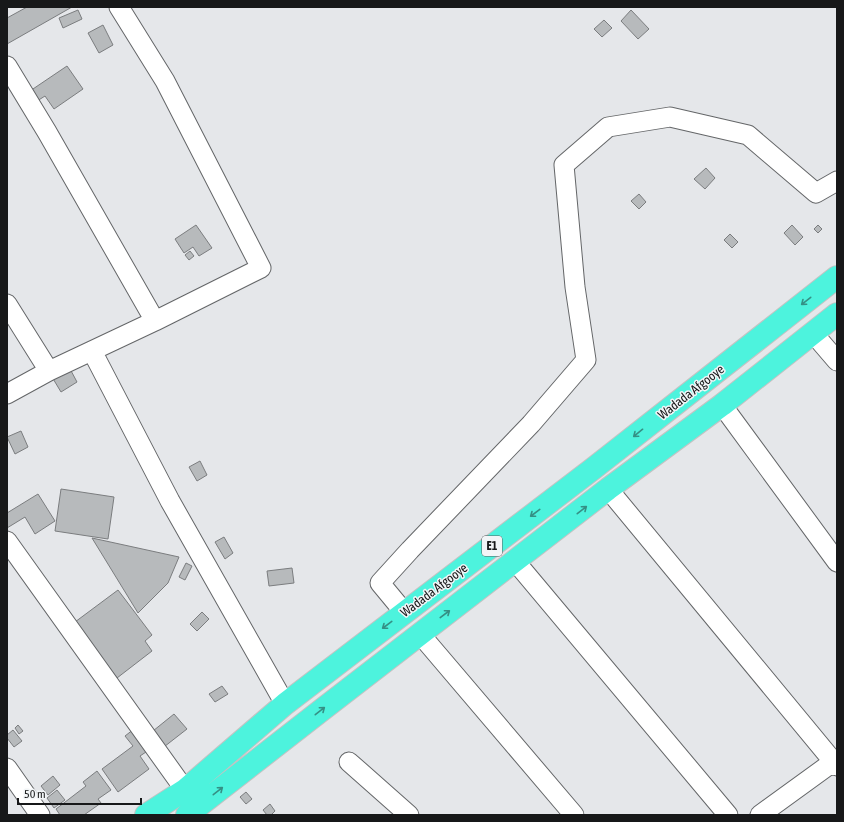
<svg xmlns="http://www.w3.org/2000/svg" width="844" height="822" viewBox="0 0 844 822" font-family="'Asap Condensed',sans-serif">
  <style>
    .building { fill: #b7babc; stroke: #7b7d7f }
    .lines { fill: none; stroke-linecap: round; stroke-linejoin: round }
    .minor-casing { stroke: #646668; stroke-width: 21 }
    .highway-casing { stroke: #c3c3c3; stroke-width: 24 }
    .minor { stroke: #fff; stroke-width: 19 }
    .highway { stroke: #4df3dd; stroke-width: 22 }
    .oneway { stroke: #359085 }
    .labels { text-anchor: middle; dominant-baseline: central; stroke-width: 3; stroke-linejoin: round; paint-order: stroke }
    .shield { fill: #f2f5f7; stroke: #595a5c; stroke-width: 1 }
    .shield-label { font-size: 12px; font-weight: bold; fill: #171819 }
    .street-label { font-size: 13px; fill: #171819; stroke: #f2f5f7 }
  </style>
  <rect width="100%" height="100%" fill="#e5e7ea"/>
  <path class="building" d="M27,7H72L7,44V18Z
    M78,10L82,19L63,28L59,18Z
    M631,10L649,29L638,39L621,21Z
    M604,20L612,28L602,37L594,29Z
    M103,25L113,45L99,53L88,33Z
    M67,66L83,89L54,109L45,96L34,103L27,93Z
    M706,168L715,178L705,189L694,179Z
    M639,194L646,202L639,209L631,201Z
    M196,225L212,248L199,256L193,247L184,253L175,239Z
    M792,225L803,237L795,245L784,233Z
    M818,225L822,229L818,233L814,229Z
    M730,234L738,242L732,248L724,240Z
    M190,251L194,256L189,260L185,255Z
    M69,367L77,382L61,392L52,377Z
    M21,431L28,447L15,454L7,437Z
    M200,461L207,475L197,481L189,467Z
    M61,489L114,497L108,539L55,531Z
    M38,494L55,521L35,534L25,517L7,528V513Z
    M224,537L233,553L225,559L215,542Z
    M92,538L179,557L168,583L138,613Z
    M186,563L192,566L185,580L179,577Z
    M292,568L294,583L269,586L267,571Z
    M118,590L152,635L145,641L152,651L117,678L75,622Z
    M202,612L209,619L197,631L190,624Z
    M222,686L228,694L215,702L209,694Z
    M174,714L187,729L160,750L148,735Z
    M18,725L23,731L19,734L15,728Z
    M134,729L149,750L140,756L149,769L118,792L102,769L133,746L125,736Z
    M13,730L22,741L14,747L7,738V735Z
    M97,771L111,790L98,799L101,803L84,815H60L56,809L86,786L83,782Z
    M53,776L60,785L48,795L41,786Z
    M57,790L65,800L54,808L47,798Z
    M246,792L252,799L246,804L240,797Z
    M270,804L275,811L271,815H267L263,810Z"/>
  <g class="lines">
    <defs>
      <path id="minor" d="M7,66L47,132L155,321
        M7,304L49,371
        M813,333L837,361
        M92,351L170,501L285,704
        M7,394L49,371L155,321L261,268L165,81L119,7
        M722,405L837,562
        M608,489L837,766
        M7,541L185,790
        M515,561L728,815
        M404,612L380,583L410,550L531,424L586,360L575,287L564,165L608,127L670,117L748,135L816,193L837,181
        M420,634L574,815
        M349,762L409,815
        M7,768L40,815
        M760,815L833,762"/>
      <path id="highway" d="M146,815L185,790L285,704L594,468L837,277
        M187,815L323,709L608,489L722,405L837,314"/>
    </defs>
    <use href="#minor" class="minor-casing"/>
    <use href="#highway" class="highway-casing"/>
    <use href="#minor" class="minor"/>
    <use href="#highway" class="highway"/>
  </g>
  <defs><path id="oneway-shaft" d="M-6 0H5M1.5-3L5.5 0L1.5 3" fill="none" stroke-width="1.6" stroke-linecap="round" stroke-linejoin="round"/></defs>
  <g class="oneway">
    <use href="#oneway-shaft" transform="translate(806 301) rotate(142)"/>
    <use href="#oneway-shaft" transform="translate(638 433) rotate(141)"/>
    <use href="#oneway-shaft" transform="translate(582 510) rotate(-38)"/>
    <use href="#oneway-shaft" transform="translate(535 513) rotate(143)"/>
    <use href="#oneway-shaft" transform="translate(445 614) rotate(-37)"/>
    <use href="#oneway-shaft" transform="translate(387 625) rotate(143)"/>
    <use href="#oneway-shaft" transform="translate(320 711) rotate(-38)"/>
    <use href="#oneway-shaft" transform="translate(218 791) rotate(-38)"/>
  </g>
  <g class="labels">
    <rect class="shield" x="482" y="536" width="20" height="20" rx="3"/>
    <g class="shield-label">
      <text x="492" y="546">E1</text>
    </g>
    <g class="street-label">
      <text transform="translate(691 392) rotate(-38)">Wadada Afgooye</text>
      <text transform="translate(434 590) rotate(-37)">Wadada Afgooye</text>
    </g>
  </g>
  <rect width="844" height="822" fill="none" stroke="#171819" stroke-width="16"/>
  <path d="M18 798v6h123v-6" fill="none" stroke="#171819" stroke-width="2"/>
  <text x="24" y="798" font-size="12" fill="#171819" stroke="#f2f5f7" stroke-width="3" paint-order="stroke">50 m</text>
</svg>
